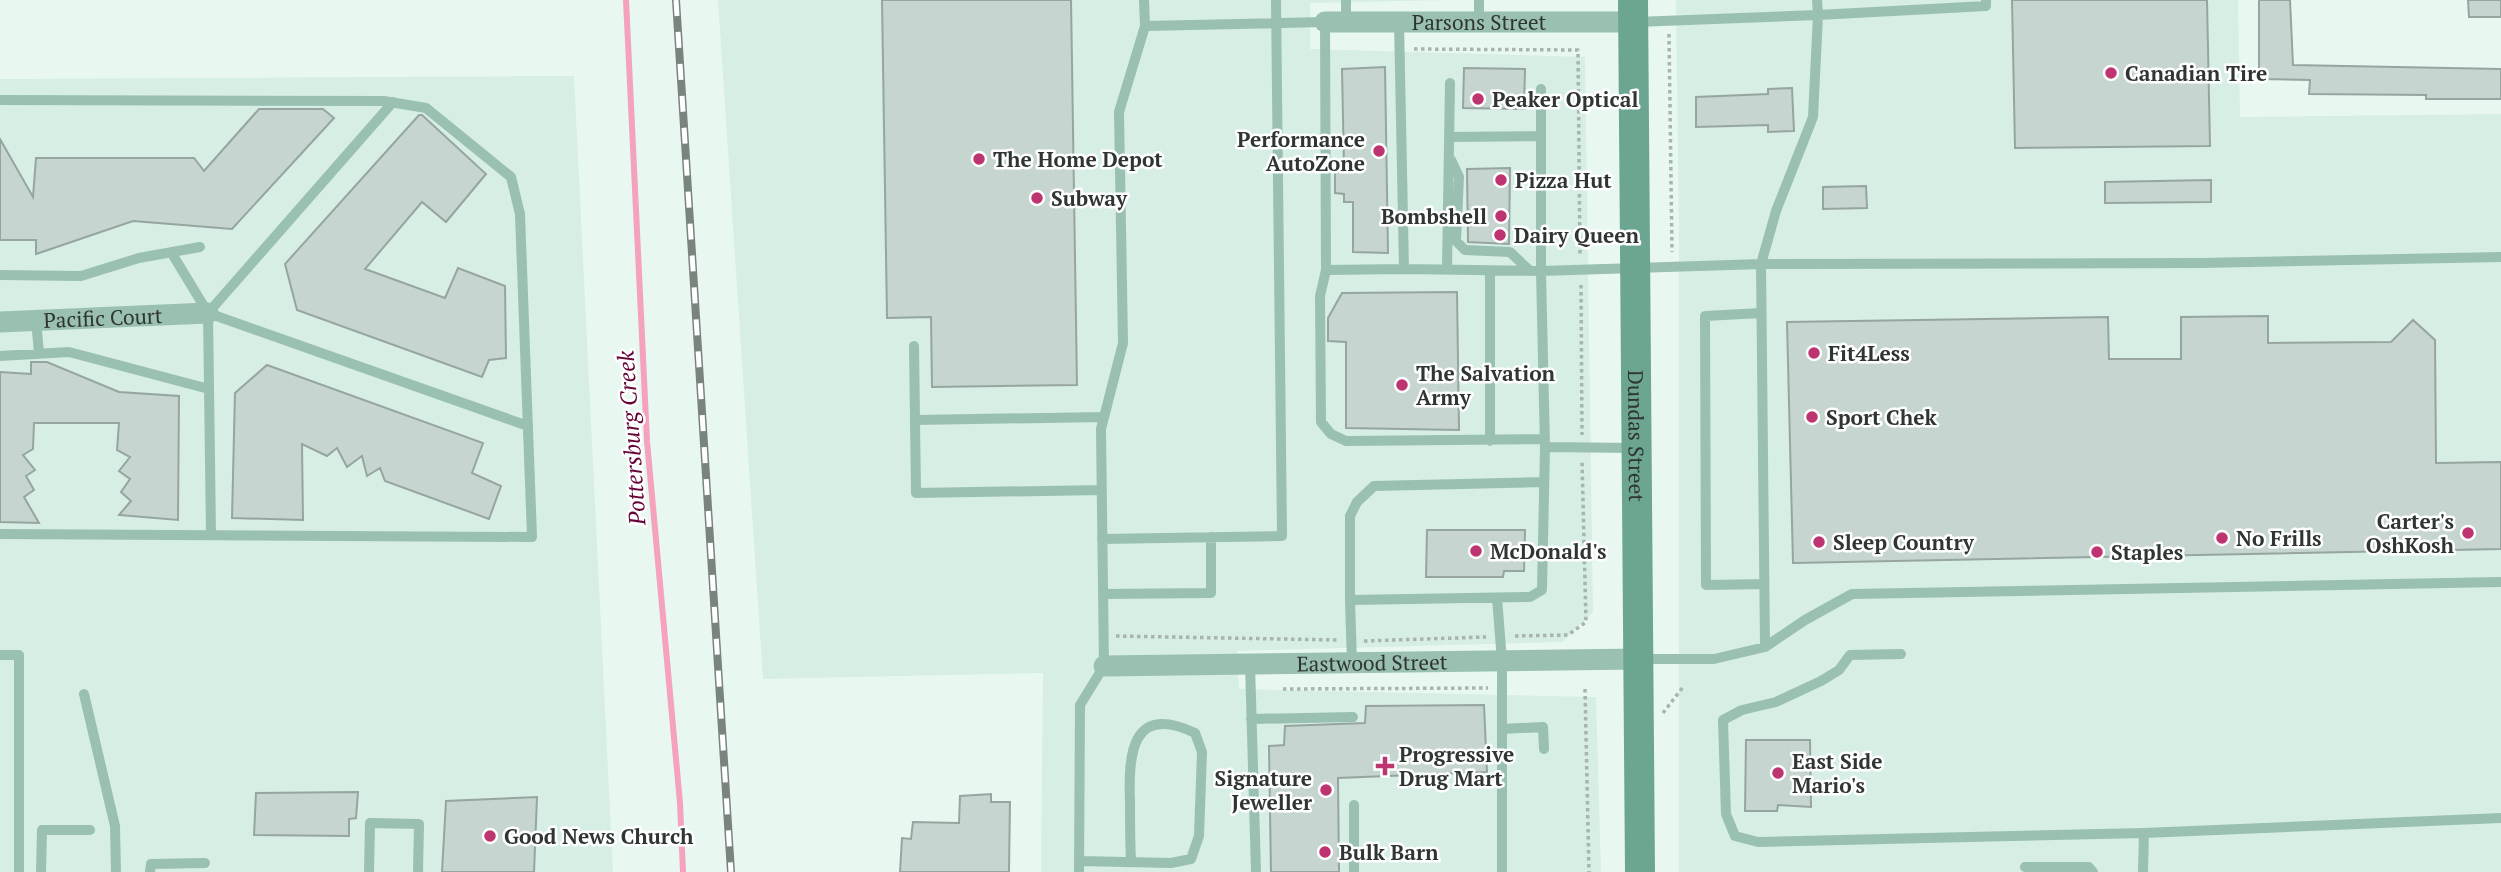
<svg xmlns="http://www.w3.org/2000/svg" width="2501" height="872" viewBox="0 0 2501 872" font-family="'PT Serif',serif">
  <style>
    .built { fill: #d6eee4 }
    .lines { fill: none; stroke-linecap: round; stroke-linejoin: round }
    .stream { stroke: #f4a2bd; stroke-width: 6 }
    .building { fill: #c6d5cf; stroke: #96a59f; stroke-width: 2 }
    .path { stroke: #a7b4af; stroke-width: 3.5; stroke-dasharray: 3.5 3.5; stroke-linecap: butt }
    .lane { stroke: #9ac0b1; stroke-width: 10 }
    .street { stroke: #9ac0b1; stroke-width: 21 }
    .secondary { stroke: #6ca691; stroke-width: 30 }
    .rail-casing { stroke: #79847f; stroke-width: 8 }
    .rail { stroke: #fff; stroke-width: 5; stroke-dasharray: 16; stroke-linecap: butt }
    .poi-dot { fill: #be3470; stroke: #fff; stroke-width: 2.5 }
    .labels { text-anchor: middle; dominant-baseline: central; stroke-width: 5; stroke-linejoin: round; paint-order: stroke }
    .street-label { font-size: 21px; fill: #2f3533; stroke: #fff }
    .poi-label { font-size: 21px; font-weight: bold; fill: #2f3533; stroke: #fff; text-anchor: start }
    .water-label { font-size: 23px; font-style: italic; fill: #660536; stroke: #fff }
  </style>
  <rect width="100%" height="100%" fill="#e8f8f1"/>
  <path class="built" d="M718,0H1450L1310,3V49L1585,57L1593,612L1562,642L1237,651L1239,689L1596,697L1601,872H1041L1043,673L763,679Z
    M1676,0H2238L2240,117L2501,114V872H1679V224Z
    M574,76L613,872H0V79Z"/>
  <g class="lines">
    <path class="stream" d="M626,0L647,441L680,803L683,872"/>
  </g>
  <path class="building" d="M882,0H1071L1077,385L932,387L931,317L887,318Z
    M2012,0H2207L2210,146L2015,148Z
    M2259,0H2290L2293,65L2501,69V99H2426V95L2309,94L2310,80L2259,79Z
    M2468,0H2501V17H2469Z
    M1385,67L1388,253L1353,252V202H1344V194L1335,193V168H1344L1342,69Z
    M1464,68L1525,69L1524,109L1463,108Z
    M1792,88L1794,131L1768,132V125L1696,127V97L1768,94V89Z
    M259,109H323L334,118L232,229L133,221L36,254V240H0V139L33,197L36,158H194L204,171Z
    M419,115H422L486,174L446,222L422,202L365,269L445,298L458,268L505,286L506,358L489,360L482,377L297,310L285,264Z
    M1510,168L1509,244L1468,242L1467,169Z
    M2211,180V202L2105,203V182Z
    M1866,186L1867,208L1823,209V187Z
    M1457,292L1459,430L1346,428V342L1328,341V318L1342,293Z
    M2268,316V343L2391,342L2413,320L2435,340L2436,463L2501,462V549L1793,563L1787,322L2108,317L2109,359H2181V317Z
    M31,362H47L119,392L179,396L178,520L119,515L131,501L121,492L130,479L119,471L130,457L117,450L119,423H34L33,449L23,455L35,470L26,476L34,490L24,497L39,523L0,522V372L31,374Z
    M267,365L483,443L472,473L501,486L489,519L385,481L380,468L367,476L362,456L347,467L337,448L327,456L302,444L303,520L232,518L235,393Z
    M1427,530H1525L1524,571H1504L1503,577H1426Z
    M1484,705L1487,772L1338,778L1339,872H1271L1269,746L1284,745L1285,726L1365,723L1366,706Z
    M1746,740H1810L1811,807L1778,805L1777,811H1745Z
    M358,792L356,818L349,819V836L254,835L256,793Z
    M991,794V802H1010L1009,872H900L902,838L911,839L913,822L959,823L960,796Z
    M537,797L534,872H442L446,801Z"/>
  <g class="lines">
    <path class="path" d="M1669,34L1672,252
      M1414,49L1578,50L1580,256
      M1581,285L1582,435
      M1116,636L1339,640
      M1515,636L1568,635L1586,622L1582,460
      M1364,641L1486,637
      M1283,689L1488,688
      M1585,689L1589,872
      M1663,713L1683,687"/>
    <path class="lane" d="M1479,0V22
      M1346,22V0
      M1399,22L1404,269L1541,271V89
      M1636,22L1818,15L1817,0
      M1145,26L1325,22L1326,270L1404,269
      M0,100L384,101L426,108L511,177L520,214L532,537L0,534
      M1449,137L1539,136
      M1451,160L1459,177L1456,241L1465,250L1510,252L1529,270
      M171,252L208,313L211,535
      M1447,268L1450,83
      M1326,270L1320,296L1321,422L1331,434L1346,441L1545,439
      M0,275L81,276L139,258L200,247
      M208,313L528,426
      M208,313L393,102
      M1761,313L1705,316L1706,585L1764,584
      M36,320L39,353
      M914,346L915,420L1104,417
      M0,356L69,352L209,389
      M915,420L916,493L1101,490
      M1490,441V271
      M1545,447L1541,271L1761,264L2201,263L2501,257
      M1102,539L1282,536L1276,0
      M1103,594L1211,593V537
      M1497,598L1502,661V872
      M1350,600V516L1357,502L1374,486L1544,482
      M1765,647L1761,264L1776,211L1813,117L1818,15L1986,6V0
      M1901,654L1850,655L1839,670L1821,681L1776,702L1742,710L1723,720L1726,814L1735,836L1758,842L2144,833L2501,818
      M0,655H19V872
      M1641,659H1714L1765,647L1805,620L1852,594L2501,582
      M1352,663L1350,600L1530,597L1542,590L1545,447L1634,448
      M1250,664L1256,872
      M84,694L115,826L116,872
      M1251,719L1353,717
      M1502,729L1543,727L1544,749
      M1354,805V872
      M1079,861L1171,863L1191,859L1199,836L1202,752L1195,733C1132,703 1128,753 1130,802C1130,822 1130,841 1131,861
      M2025,867H2089L2093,872
      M41,872L42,830H90
      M150,872L151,864L205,863
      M369,872L370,823L419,824L418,872
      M1079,872L1080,705L1104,666L1101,429L1123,343L1119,112L1145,26L1144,0
      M2143,872L2144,833"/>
    <g class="street">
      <path id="s1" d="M1325,22H1633"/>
      <path id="s2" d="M0,322L208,313"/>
      <path id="s3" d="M1104,666L1639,659"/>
    </g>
    <path class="secondary" id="s4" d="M1633,0L1640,872"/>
    <defs>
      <path id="rail" d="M676,0L731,872"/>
    </defs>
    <use href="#rail" class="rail-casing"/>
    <use href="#rail" class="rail"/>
  </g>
  <g class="poi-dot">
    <circle cx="2111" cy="73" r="7"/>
    <circle cx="1478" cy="99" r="7"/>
    <circle cx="1379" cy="151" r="7"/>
    <circle cx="979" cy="159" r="7"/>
    <circle cx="1501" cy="180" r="7"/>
    <circle cx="1037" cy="198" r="7"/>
    <circle cx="1501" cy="216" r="7"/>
    <circle cx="1500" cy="235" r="7"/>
    <circle cx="1814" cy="353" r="7"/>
    <circle cx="1402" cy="385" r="7"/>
    <circle cx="1812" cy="417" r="7"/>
    <circle cx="2468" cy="533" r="7"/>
    <circle cx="2222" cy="538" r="7"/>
    <circle cx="1819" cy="542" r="7"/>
    <circle cx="1476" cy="551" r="7"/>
    <circle cx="2097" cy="552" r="7"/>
    <path d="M1381.5 755.5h7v7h7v7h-7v7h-7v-7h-7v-7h7z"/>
    <circle cx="1778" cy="773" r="7"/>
    <circle cx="1326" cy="790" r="7"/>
    <circle cx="490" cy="836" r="7"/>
    <circle cx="1325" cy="852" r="7"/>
  </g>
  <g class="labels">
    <g class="street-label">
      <text stroke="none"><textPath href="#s1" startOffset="154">Parsons Street</textPath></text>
      <text stroke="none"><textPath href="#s2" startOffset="103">Pacific Court</textPath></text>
      <text stroke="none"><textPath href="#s4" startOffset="436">Dundas Street</textPath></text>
      <text stroke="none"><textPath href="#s3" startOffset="268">Eastwood Street</textPath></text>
    </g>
    <g class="poi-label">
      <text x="2125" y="73">Canadian Tire</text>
      <text x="1492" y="99">Peaker Optical</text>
      <text x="1365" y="139" text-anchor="end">Performance<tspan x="1365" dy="24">AutoZone</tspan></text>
      <text x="993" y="159">The Home Depot</text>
      <text x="1515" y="180">Pizza Hut</text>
      <text x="1051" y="198">Subway</text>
      <text x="1487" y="216" text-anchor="end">Bombshell</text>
      <text x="1514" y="235">Dairy Queen</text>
      <text x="1828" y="353">Fit4Less</text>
      <text x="1416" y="373">The Salvation<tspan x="1416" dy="24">Army</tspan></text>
      <text x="1826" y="417">Sport Chek</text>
      <text x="2454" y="521" text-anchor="end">Carter's<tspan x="2454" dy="24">OshKosh</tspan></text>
      <text x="2236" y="538">No Frills</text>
      <text x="1833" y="542">Sleep Country</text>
      <text x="1490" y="551">McDonald's</text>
      <text x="2111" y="552">Staples</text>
      <text x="1399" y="754">Progressive<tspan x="1399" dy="24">Drug Mart</tspan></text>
      <text x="1792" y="761">East Side<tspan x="1792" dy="24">Mario's</tspan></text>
      <text x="1312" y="778" text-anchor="end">Signature<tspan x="1312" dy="24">Jeweller</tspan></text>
      <text x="504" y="836">Good News Church</text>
      <text x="1339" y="852">Bulk Barn</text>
    </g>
    <g class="water-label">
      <text transform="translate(631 438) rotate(-94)">Pottersburg Creek</text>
    </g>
  </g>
</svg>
